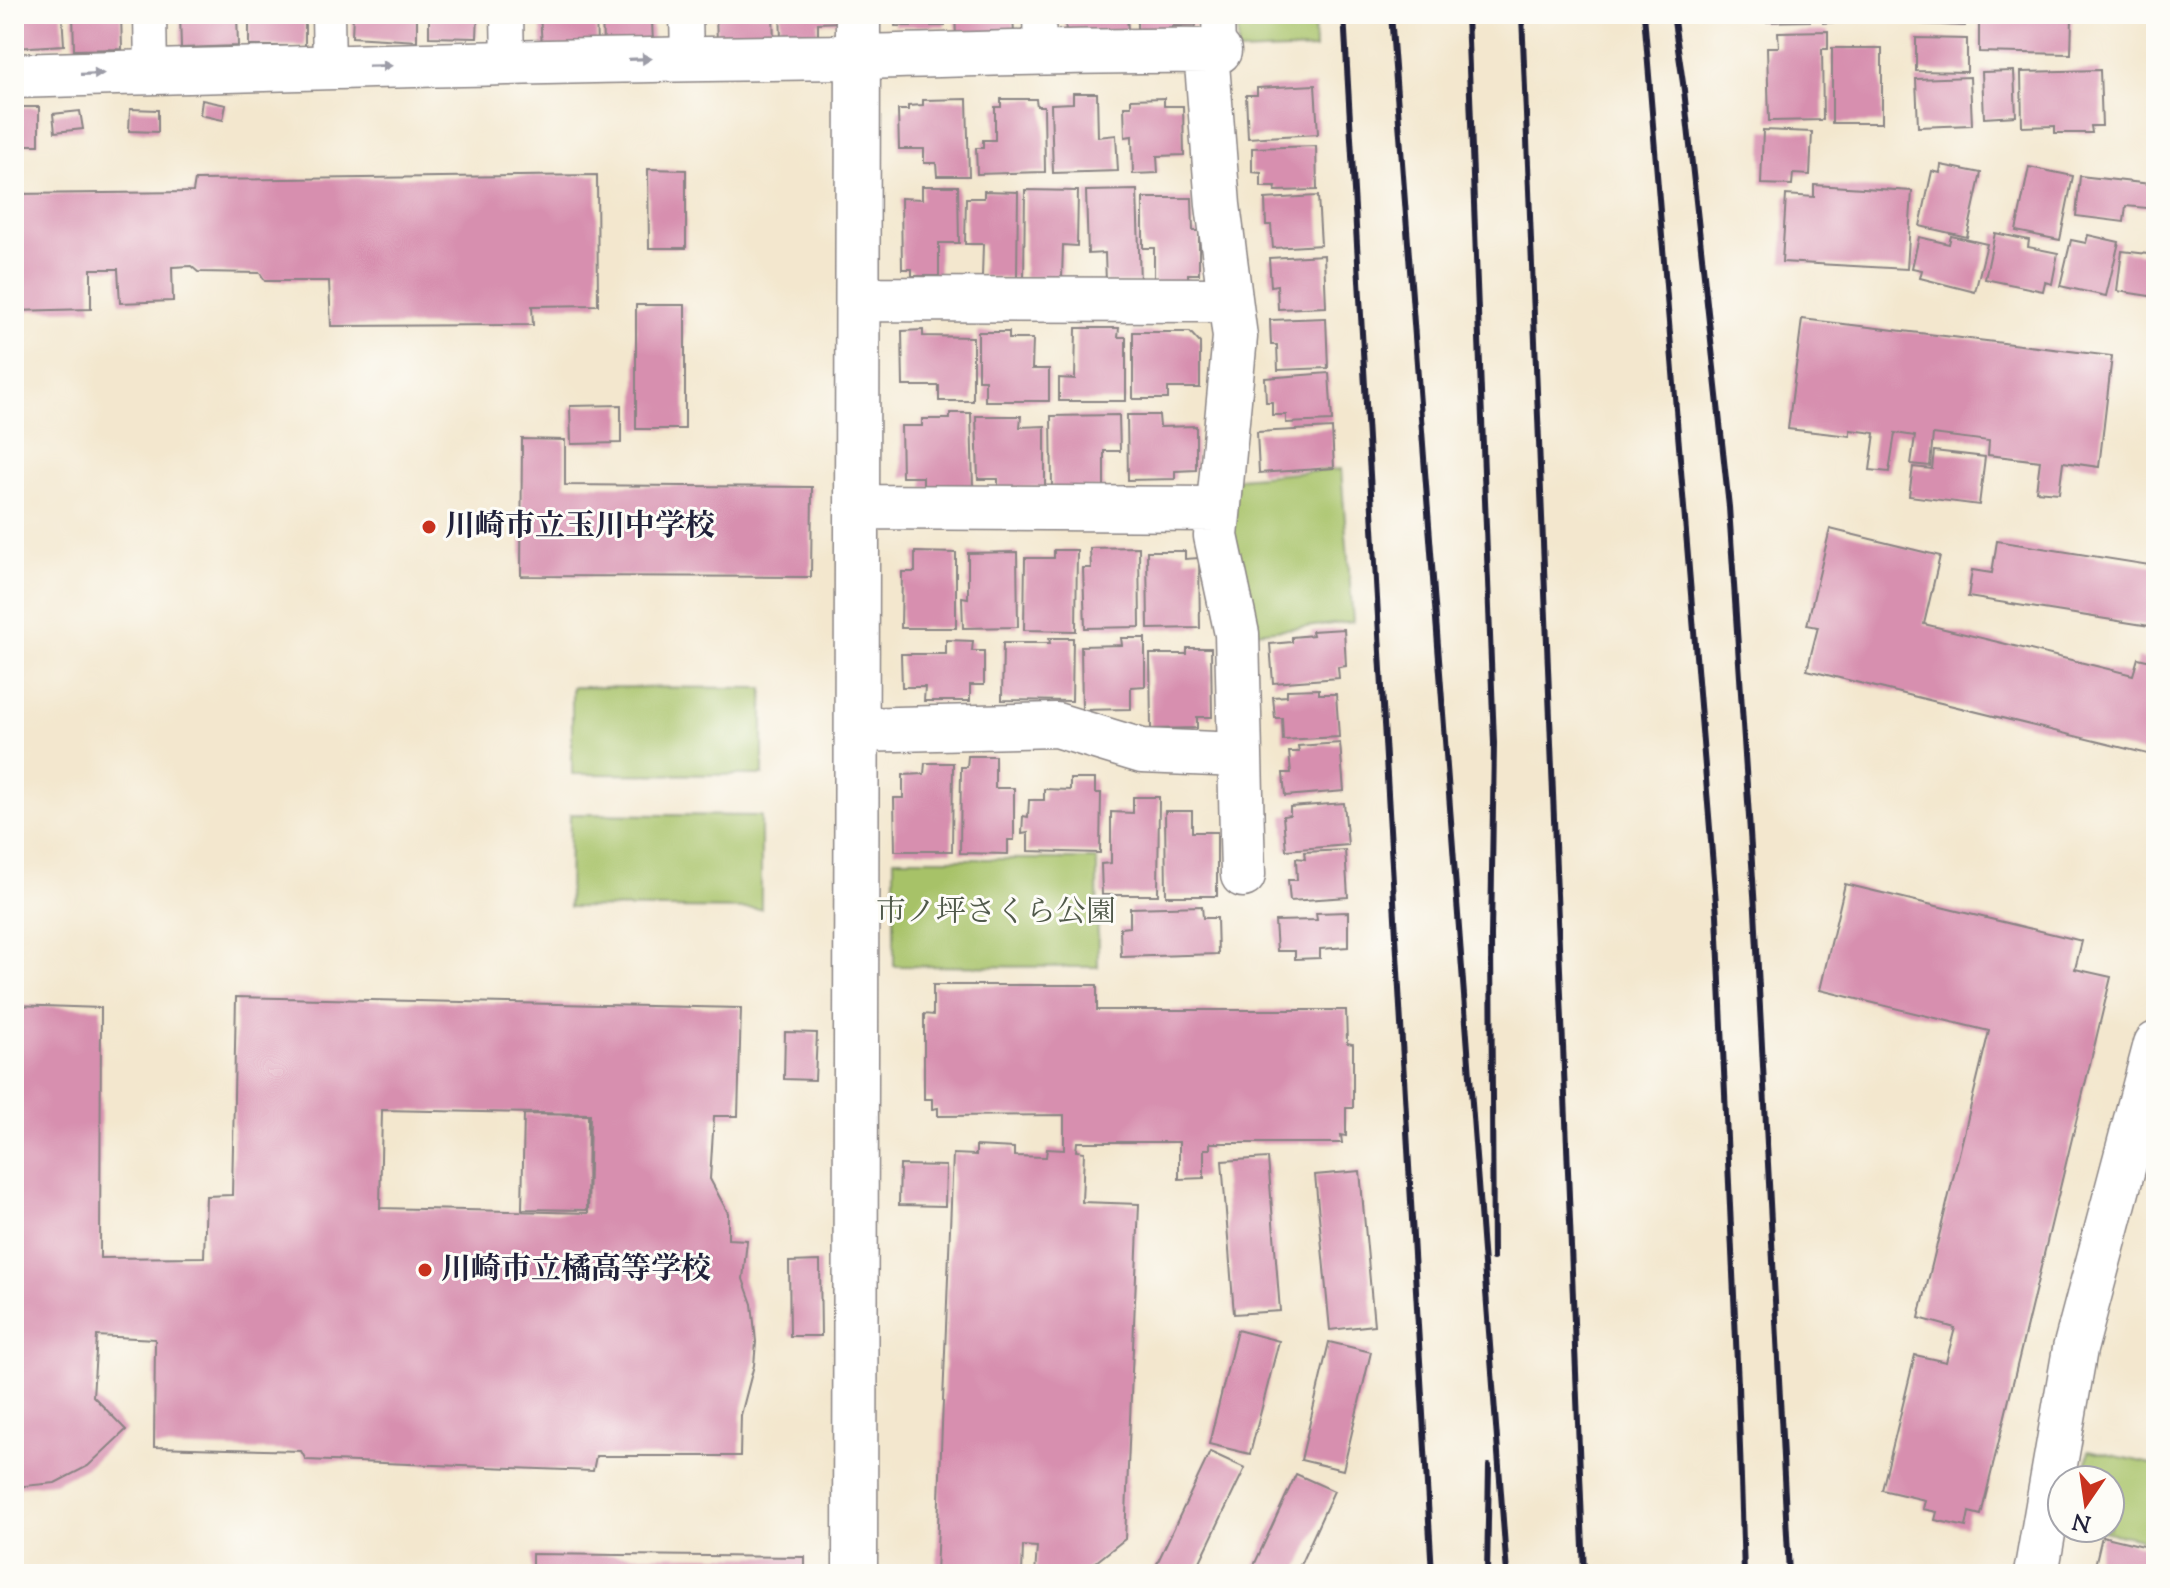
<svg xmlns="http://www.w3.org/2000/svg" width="2170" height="1588" viewBox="0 0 2170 1588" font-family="'Sorts Mill Goudy','Noto Serif JP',serif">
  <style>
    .park { fill: #a7c268; stroke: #647252; stroke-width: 2 }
    .building { fill: #d78faf; fill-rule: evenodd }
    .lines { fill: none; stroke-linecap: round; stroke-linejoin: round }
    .service-casing { stroke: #8a8484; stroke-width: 35 }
    .minor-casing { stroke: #8a8484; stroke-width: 47 }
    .service { stroke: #fff; stroke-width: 32 }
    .minor { stroke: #fff; stroke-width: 44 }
    .rail { stroke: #22223b; stroke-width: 6 }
    .oneway { fill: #9c9ca7 }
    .poi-dot { fill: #c8321e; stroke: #fdfcf7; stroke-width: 3 }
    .labels { text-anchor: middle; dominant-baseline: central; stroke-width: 6; stroke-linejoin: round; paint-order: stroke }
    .poi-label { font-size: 30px; font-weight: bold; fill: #22223b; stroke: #fdfcf7; text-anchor: start }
    .park-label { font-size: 30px; fill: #515a4b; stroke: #fdfcf7 }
  </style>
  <rect width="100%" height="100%" fill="#fdfcf7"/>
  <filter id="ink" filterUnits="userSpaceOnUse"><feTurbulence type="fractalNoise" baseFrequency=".0125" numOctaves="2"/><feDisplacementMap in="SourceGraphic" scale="16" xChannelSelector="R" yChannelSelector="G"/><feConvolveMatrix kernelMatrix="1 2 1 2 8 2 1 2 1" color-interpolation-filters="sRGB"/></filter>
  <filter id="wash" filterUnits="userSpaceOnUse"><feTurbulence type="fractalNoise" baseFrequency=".006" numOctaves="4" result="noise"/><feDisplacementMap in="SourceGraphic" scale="32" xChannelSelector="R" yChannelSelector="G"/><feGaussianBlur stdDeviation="1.8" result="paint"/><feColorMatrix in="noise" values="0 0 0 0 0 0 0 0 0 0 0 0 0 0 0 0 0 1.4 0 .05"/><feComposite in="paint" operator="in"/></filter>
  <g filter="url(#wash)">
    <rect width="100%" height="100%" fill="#f3e7ce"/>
    <path class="park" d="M1238,14H1314L1315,49L1238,52Z
      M1341,469L1353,622L1237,634L1218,509L1240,478Z
      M572,687L763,688V775L572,774Z
      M570,814L761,816V909L569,907Z
      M894,859H1097L1098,967L894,966Z
      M2089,1450L2156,1465V1542L2087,1528H2110V1480H2084Z"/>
    <g id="blocks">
      <path class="building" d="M14,14H62L64,45L14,48Z
        M73,14H121L122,49L74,50Z
        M180,14H237L238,46L181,48Z
        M249,14H305V46H249Z
        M353,14H417V41L352,37Z
        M429,14H478L477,38L429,37Z
        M540,14H596L597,45L542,47Z
        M602,14H666V21H652L653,43L603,44Z
        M716,14H773L774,41L717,43Z
        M780,14H838L839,22L818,23V37L781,38Z
        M895,14H945V26H895Z
        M955,14H1013L1014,35L956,36Z
        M1065,14H1127L1128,32L1066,34Z
        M1137,14H1196V26H1172V33L1137,32Z
        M1761,14H1810V21L1761,22Z
        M1823,14H1879V19L1823,23Z
        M1918,14H1966L1965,26L1917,24Z
        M1979,18H2072L2071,54L1979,52Z
        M1828,31V49H1822L1823,120L1769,121L1767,47H1779L1778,32Z
        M1916,38L1967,39V72L1916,71Z
        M1832,48H1882V123H1832Z
        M2100,70L2102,126H2091L2092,133H2055V126L2022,127L2021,72Z
        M2014,71L2016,116L1984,118L1982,72Z
        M1970,77L1972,125L1918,127L1916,79Z
        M1315,85L1318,134L1248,138L1246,95H1257V88Z
        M1073,93H1097L1098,137L1116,135L1118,171L1053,173L1051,104L1073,103Z
        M1164,98V106H1183L1184,155L1157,156L1158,173L1133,174L1132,136L1125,137L1124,106H1131V99Z
        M967,99L969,176H937L936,163H924V149H899L898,110H908V106L923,105V100Z
        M1001,99H1036L1037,106H1044L1045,172L977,174L976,148H983V140H995V107H1001Z
        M202,100L226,105L223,120L200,115Z
        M14,107H39V145H14Z
        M130,109L158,110V132L129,131Z
        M80,111L83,129L55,132L53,114Z
        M1763,130L1812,132L1810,175L1793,174L1792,185L1761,184Z
        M1316,146L1317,190L1275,191L1276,187H1261V173L1252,172V148Z
        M1941,165L1981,173L1967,237L1920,226L1932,171L1940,173Z
        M2029,167L2073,176L2060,240L2016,231Z
        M648,169L686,170V248H649Z
        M597,175L598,305L532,306L533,325L331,326L329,281H265L260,273L198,272L191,266L172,267L173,301L120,303L118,269H91V309L14,311V194L193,192L195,180Z
        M2080,176L2150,184L2147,208L2126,206L2124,222L2076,216Z
        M1814,185L1912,191L1907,269L1782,262L1786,195L1814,197Z
        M922,186H958L959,243H939V276H912V269H902L901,198L922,199Z
        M1025,190L1078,191L1077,246L1063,245L1062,278L1024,277Z
        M1137,190L1140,282L1106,283L1105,253L1088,254L1086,191Z
        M984,191L1018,192L1017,278L982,277L983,244H965L966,198H984Z
        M1318,196L1321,245L1273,248L1271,225H1266L1265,199Z
        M1143,198H1192L1193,231H1199V274H1188V282L1154,283V248H1143Z
        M1995,233L2029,240L2028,247L2058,253L2052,284L2045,282L2043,291L1985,279Z
        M2088,235L2119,242L2106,296L2060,286L2071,240L2086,243Z
        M1951,236L1987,244L1975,292L1920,278L1922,270L1912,268L1919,237L1949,244Z
        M2122,251L2156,255V297L2117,291Z
        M1324,255L1326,307L1278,309L1277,285L1271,286L1269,258Z
        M636,305H685V429H636Z
        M1326,318L1328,368L1278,370L1277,345H1271L1270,320Z
        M1802,319L2112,356L2099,467L2063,462L2059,493L2036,491L2040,461L1988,455L1989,441L1933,434L1930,466L1911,464L1915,436L1895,433L1889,472L1870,470L1875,433L1850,430V436L1788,429Z
        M1076,328H1119L1118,337H1126V401H1059V378L1075,379Z
        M923,330V336L973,337V401H939V386H903L902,331Z
        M978,332H1009V339H1033L1032,369H1049V401H985V380H978Z
        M1133,332H1190L1200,343V388H1168V399H1133Z
        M1329,373L1332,421L1286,423V415H1272V402H1266L1265,378Z
        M621,405V443L571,444L570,406Z
        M950,413H971L973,487L923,488V477H902L901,426H922V419H950Z
        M1119,415L1120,451H1104V488L1052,489L1051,416Z
        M1127,415H1159L1160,427L1196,426V470L1175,471V479L1128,480Z
        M976,416H1021L1020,427L1045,426V487L998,488V479H978Z
        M1332,428L1334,468L1259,473L1257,432Z
        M522,439L565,440V485L812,487L811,577L521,576Z
        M1934,451L1985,457L1979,505L1909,496L1913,467L1932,469Z
        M1830,529L1940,556L1924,624L2133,675L2138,658L2156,662V756L1807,670L1818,627L1807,625Z
        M1997,541L2156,566V627L1968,597L1972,570L1992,573Z
        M1139,547L1140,627L1085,628L1083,568H1091L1090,548Z
        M1054,550H1077L1076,631L1024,630L1025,558H1054Z
        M1147,551H1185V559L1199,558L1200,628L1148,629Z
        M915,552L956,553V628H901L902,572H915Z
        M1017,552L1018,627L963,628L962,597L968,598V553Z
        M1344,629L1346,666L1338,667L1339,678L1273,683L1270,644L1292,642V637L1313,635L1312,631Z
        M1049,638H1073L1072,701L1002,700L1003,643H1050Z
        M1121,638H1145V686L1131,687V709L1082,710L1081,646L1122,645Z
        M946,640L973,641L972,651H984V685H970V701H924L925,687H902L901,654H946Z
        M1187,648H1211L1212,717H1197V728L1151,729L1150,654H1187Z
        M1319,689V694H1336L1339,737L1283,740L1282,718H1275L1273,697L1287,696V690Z
        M1340,743L1344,791L1285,796L1283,773H1291L1289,752H1299L1298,746Z
        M968,756H995V788H1014V840H1008V854L960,853L961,767H967Z
        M925,763H953L952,851H895L894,798H903V775L924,774Z
        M1070,779H1095V793H1101L1100,853L1028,851V833L1022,834L1023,816L1028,817L1029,800H1044V789L1070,790Z
        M1133,797H1159L1158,895H1102L1101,864L1111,863V812L1133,813Z
        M1344,803L1348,845L1286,850L1283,816L1290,815V807Z
        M1165,811H1192V832H1217V896H1166Z
        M1345,850L1348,897L1290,901L1288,880H1297L1296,858L1305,859L1304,852Z
        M1845,884L2082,941L2075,969L2111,977L1981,1515L1969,1512L1966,1527L1935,1520L1937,1512L1923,1509L1925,1500L1882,1490L1915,1355L1946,1362L1955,1328L1919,1318L1989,1031L1820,990Z
        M1202,906L1203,918H1217L1218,954L1121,957L1120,928L1130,927V908Z
        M1348,912V947L1320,949V958L1295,959V951H1277L1275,921L1317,920L1316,913Z
        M933,985H1097V1010H1346L1347,1043L1353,1044V1108H1346V1136L1341,1135L1342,1143H1210V1149H1204V1178L1179,1179V1142H1077L1076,1151L1084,1152L1082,1202L1139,1204L1125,1539L1081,1574H1035L1037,1547L1023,1546L1022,1574H936L953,1154L976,1155V1146L1014,1148V1156L1046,1157L1047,1149L1064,1150V1115L938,1116V1108L932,1109V1099H924V1014L933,1015Z
        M236,997L741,1008L738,1116H714L710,1179L728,1213V1239L747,1240L743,1279L752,1304L756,1342L754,1365L741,1415L740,1456H596L593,1471L306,1460L301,1451L154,1447L155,1339L97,1336L93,1396L126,1430L88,1466L55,1483L14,1487V1005L101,1008L100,1258L204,1257L206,1196L232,1195ZM382,1110L590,1114L588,1213L380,1208Z
        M785,1032L817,1033L815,1080L784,1079Z
        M524,1114L588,1115L587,1210L522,1209Z
        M1268,1158L1280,1311L1234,1314L1222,1161Z
        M900,1165L946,1166L945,1206L899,1205Z
        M1360,1171L1374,1325L1330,1330L1315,1175Z
        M820,1261L821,1336H790L789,1262Z
        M1237,1330L1279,1341L1250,1454L1209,1444Z
        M1329,1342L1371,1352L1343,1470L1301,1460Z
        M1210,1452L1245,1468L1194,1574H1152Z
        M1296,1474L1334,1491L1296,1574H1250Z
        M2102,1536L2156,1549V1574H2093Z
        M532,1554L805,1557V1574H532Z"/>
    </g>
  </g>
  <g filter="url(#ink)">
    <use href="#blocks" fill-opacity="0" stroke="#8a8484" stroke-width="2"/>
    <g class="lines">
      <defs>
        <path id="service" d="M150,14L151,72
          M328,14L329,67
          M507,14L508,64
          M686,14L687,57
          M1039,14L1040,51
          M1218,14L1219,51"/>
        <path id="minor" d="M1206,51L1218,205L1235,337L1216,536L1237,634L1243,875
          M14,76C294,68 575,60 855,57C977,55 1097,49 1219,51
          M858,299L1230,300
          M857,507L1218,509
          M857,730L1056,725L1142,751L1240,755
          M855,1574L858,14
          M2036,1574L2075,1349L2156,1044"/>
      </defs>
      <use href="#service" class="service-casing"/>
      <use href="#minor" class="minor-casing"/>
      <use href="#service" class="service"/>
      <use href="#minor" class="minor"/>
      <path class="rail" d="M1344,14L1432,1574
        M1391,14L1507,1574
        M1467,14L1494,743L1491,936L1493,1258
        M1522,14L1584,1574
        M1644,14L1717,915L1738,1385L1744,1574
        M1673,14L1684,90L1729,507L1755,910L1789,1574
        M1487,1574L1489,1466"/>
    </g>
    <defs><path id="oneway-solid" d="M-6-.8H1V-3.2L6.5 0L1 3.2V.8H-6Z" transform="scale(2)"/></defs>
    <g class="oneway">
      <use href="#oneway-solid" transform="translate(640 59) rotate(-2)"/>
      <use href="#oneway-solid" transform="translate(380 66) rotate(-1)"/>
      <use href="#oneway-solid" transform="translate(92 74) rotate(-2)"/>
    </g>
  </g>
  <g class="poi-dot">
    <circle cx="429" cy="527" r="8"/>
    <circle cx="425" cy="1270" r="8"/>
  </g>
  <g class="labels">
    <g class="poi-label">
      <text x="445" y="527">川崎市立玉川中学校</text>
      <text x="441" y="1270">川崎市立橘高等学校</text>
    </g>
    <g class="park-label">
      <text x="996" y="913">市ノ坪さくら公園</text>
    </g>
  </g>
  <rect width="2170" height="1588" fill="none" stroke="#fdfcf7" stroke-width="48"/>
  <g transform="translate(2086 1504) rotate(193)"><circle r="38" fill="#fdfcf7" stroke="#a5a5ac" stroke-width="2"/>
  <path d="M0-6L14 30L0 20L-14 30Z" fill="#c8321e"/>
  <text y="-12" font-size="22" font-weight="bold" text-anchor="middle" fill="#22223b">N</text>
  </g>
</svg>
